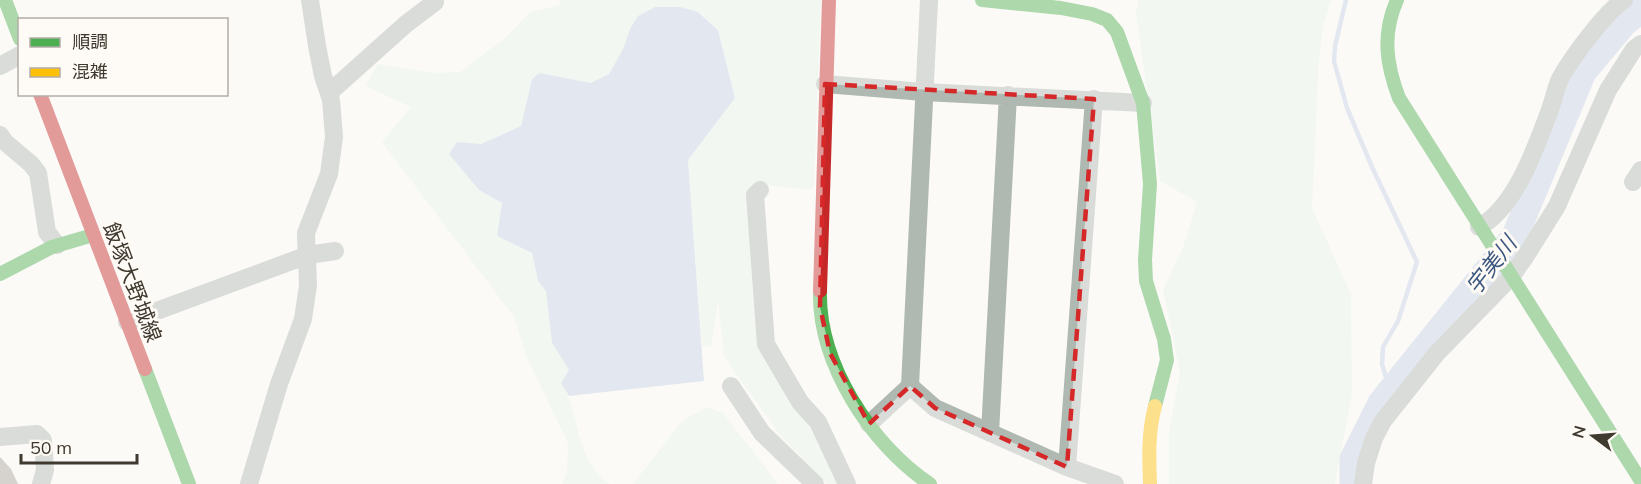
<svg xmlns="http://www.w3.org/2000/svg" width="1641" height="484" viewBox="0 0 1641 484" font-family="Mulish,'Noto Sans JP',sans-serif">
  <style>
    .green { fill: #e8f4e8 }
    .water { fill: #c6d3e6 }
    .lines { fill: none; stroke-linecap: round; stroke-linejoin: round }
    .stream { stroke: #c6d3e6; stroke-width: 4.5 }
    .river { stroke: #c6d3e6; stroke-width: 27 }
    .building { fill: #a8a49d }
    .street { stroke: #afb9b2; stroke-width: 18 }
    .fast { stroke: #4caf50; stroke-width: 14 }
    .slow { stroke: #ffc107; stroke-width: 14 }
    .jam { stroke: #c62828; stroke-width: 14 }
    .marked { fill: none; stroke: #d62828; stroke-width: 4.5; stroke-dasharray: 12 8; stroke-linejoin: round }
    .labels { text-anchor: middle; dominant-baseline: central; stroke-width: 6; stroke-linejoin: round; paint-order: stroke }
    .street-label { font-size: 21px; fill: #3f392f; stroke: #fefaf5 }
    .water-label { font-size: 22px; font-style: italic; fill: #3b5780; stroke: #fefaf5 }
  </style>
  <rect width="100%" height="100%" fill="#fcfaf7"/>
  <path class="green" d="M559,0H821L814,187L810,190L751,184L752,237L761,344L815,428L841,484H827L780,435L724,357L718,301L711,347L702,346L688,160L735,98L718,30L698,11L630,29C623,49 615,80 590,83C579,84 551,76 539,73L532,79L521,126L481,144L457,142L479,190L502,203L497,236L532,253L538,281L546,291L552,343L569,370L562,383C580,415 576,463 610,484H562L567,472L568,443L527,358L514,317L382,142L411,107L365,86L378,64L434,73L460,72L506,37L530,12L560,5Z
    M1138,0H1331L1323,26L1319,60L1312,208L1351,294L1352,394L1335,484H1169V431L1180,372L1163,290L1183,247L1197,202L1160,181L1136,13Z
    M707,407L723,413L778,484H633L682,421Z"/>
  <path class="water" d="M655,7H680L698,12L718,30L735,98L688,160L704,381L569,396L561,383L569,370L552,343L546,291L538,281L532,253L497,236L502,203L479,190L449,154L457,142L481,144L521,126L532,79L539,73L591,83L609,74L623,49L630,29L638,16Z"/>
  <g class="lines">
    <path class="stream" d="M1346,0L1335,46L1334,61L1347,108L1372,167L1417,262L1398,321L1383,347L1382,364L1390,391"/>
    <path class="river" d="M1353,484V459L1381,403L1515,236L1583,72L1624,23L1641,10"/>
  </g>
  <path class="building" d="M0,457L11,469L18,484H0Z"/>
  <g class="lines">
    <path class="street" d="M0,66L20,55
      M825,84L924,92L1143,103
      M330,92L406,24L435,2
      M0,135L5,142L31,164L38,173L47,232L57,245
      M1633,182L1641,170
      M760,190L755,195L766,344L800,402L818,422L847,484
      M1479,227C1514,209 1535,150 1548,115C1553,103 1555,90 1560,79C1570,60 1606,11 1624,0
      M127,322L308,255L335,251
      M731,386L762,433L815,484
      M910,386L935,408L1067,467L1115,484
      M869,424L910,386L929,0
      M990,433L1008,95
      M0,437L37,434L43,440L45,470L41,484
      M1067,467L1094,99
      M249,484L279,384L303,319L308,285L306,233L329,174L334,137L331,100L323,76L317,46L310,0
      M1363,484L1366,463L1374,438L1383,421L1437,353L1511,277L1525,257L1557,206L1608,90L1634,49L1641,44"/>
    <path class="fast" d="M5,0L20,39
      M982,0L1061,8L1092,14L1107,20L1117,32L1143,103L1150,184L1145,260L1146,281L1164,339L1167,360L1155,406
      M1397,0C1382,34 1386,64 1399,98L1641,481
      M0,274L52,247L93,235
      M820,291C818,363 871,445 930,484
      M145,369L189,484"/>
    <path class="slow" d="M1150,484C1149,457 1148,433 1155,406"/>
    <path class="jam" d="M40,94L145,369
      M820,291L829,0"/>
  </g>
  <path d="M0 0H1641V484H0ZM825,84L1094,99L1067,467L935,408L910,386L869,424L830,353L820,307Z" fill="#fcfaf7" fill-opacity=".55" fill-rule="evenodd"/>
  <path class="marked" d="M825,84L1094,99L1067,467L935,408L910,386L869,424L830,353L820,307Z"/>
  <g class="labels">
    <g class="street-label">
      <text transform="translate(133 282) rotate(69)">飯塚大野城線</text>
    </g>
    <g class="water-label">
      <text transform="translate(1491 265) rotate(-52)">宇美川</text>
    </g>
  </g>
  <rect x="18" y="18" width="210" height="78" fill="#fefaf5" stroke="#b2ada6" stroke-width="1.5"/>
  <rect x="30" y="38" width="30" height="9" fill="#4caf50" stroke="#b2ada6" stroke-width="1.5"/>
  <text x="72" y="48" font-size="18" fill="#3f392f">順調</text>
  <rect x="30" y="68" width="30" height="9" fill="#ffc107" stroke="#b2ada6" stroke-width="1.5"/>
  <text x="72" y="78" font-size="18" fill="#3f392f">混雑</text>
  <g transform="translate(1593 436) rotate(286)" stroke="#fefaf5" stroke-width="4.5" paint-order="stroke">
  <path d="M0-4.5L10 22L0 15L-10 22Z" fill="#3f392f"/>
  <text y="-9" font-size="16" font-weight="bold" text-anchor="middle" fill="#3f392f">N</text>
  </g>
  <path d="M21 454v9h116v-9" fill="none" stroke="#3f392f" stroke-width="3"/>
  <text x="30" y="454" font-size="18" fill="#3f392f" stroke="#fefaf5" stroke-width="4.5" paint-order="stroke">50 m</text>
</svg>
